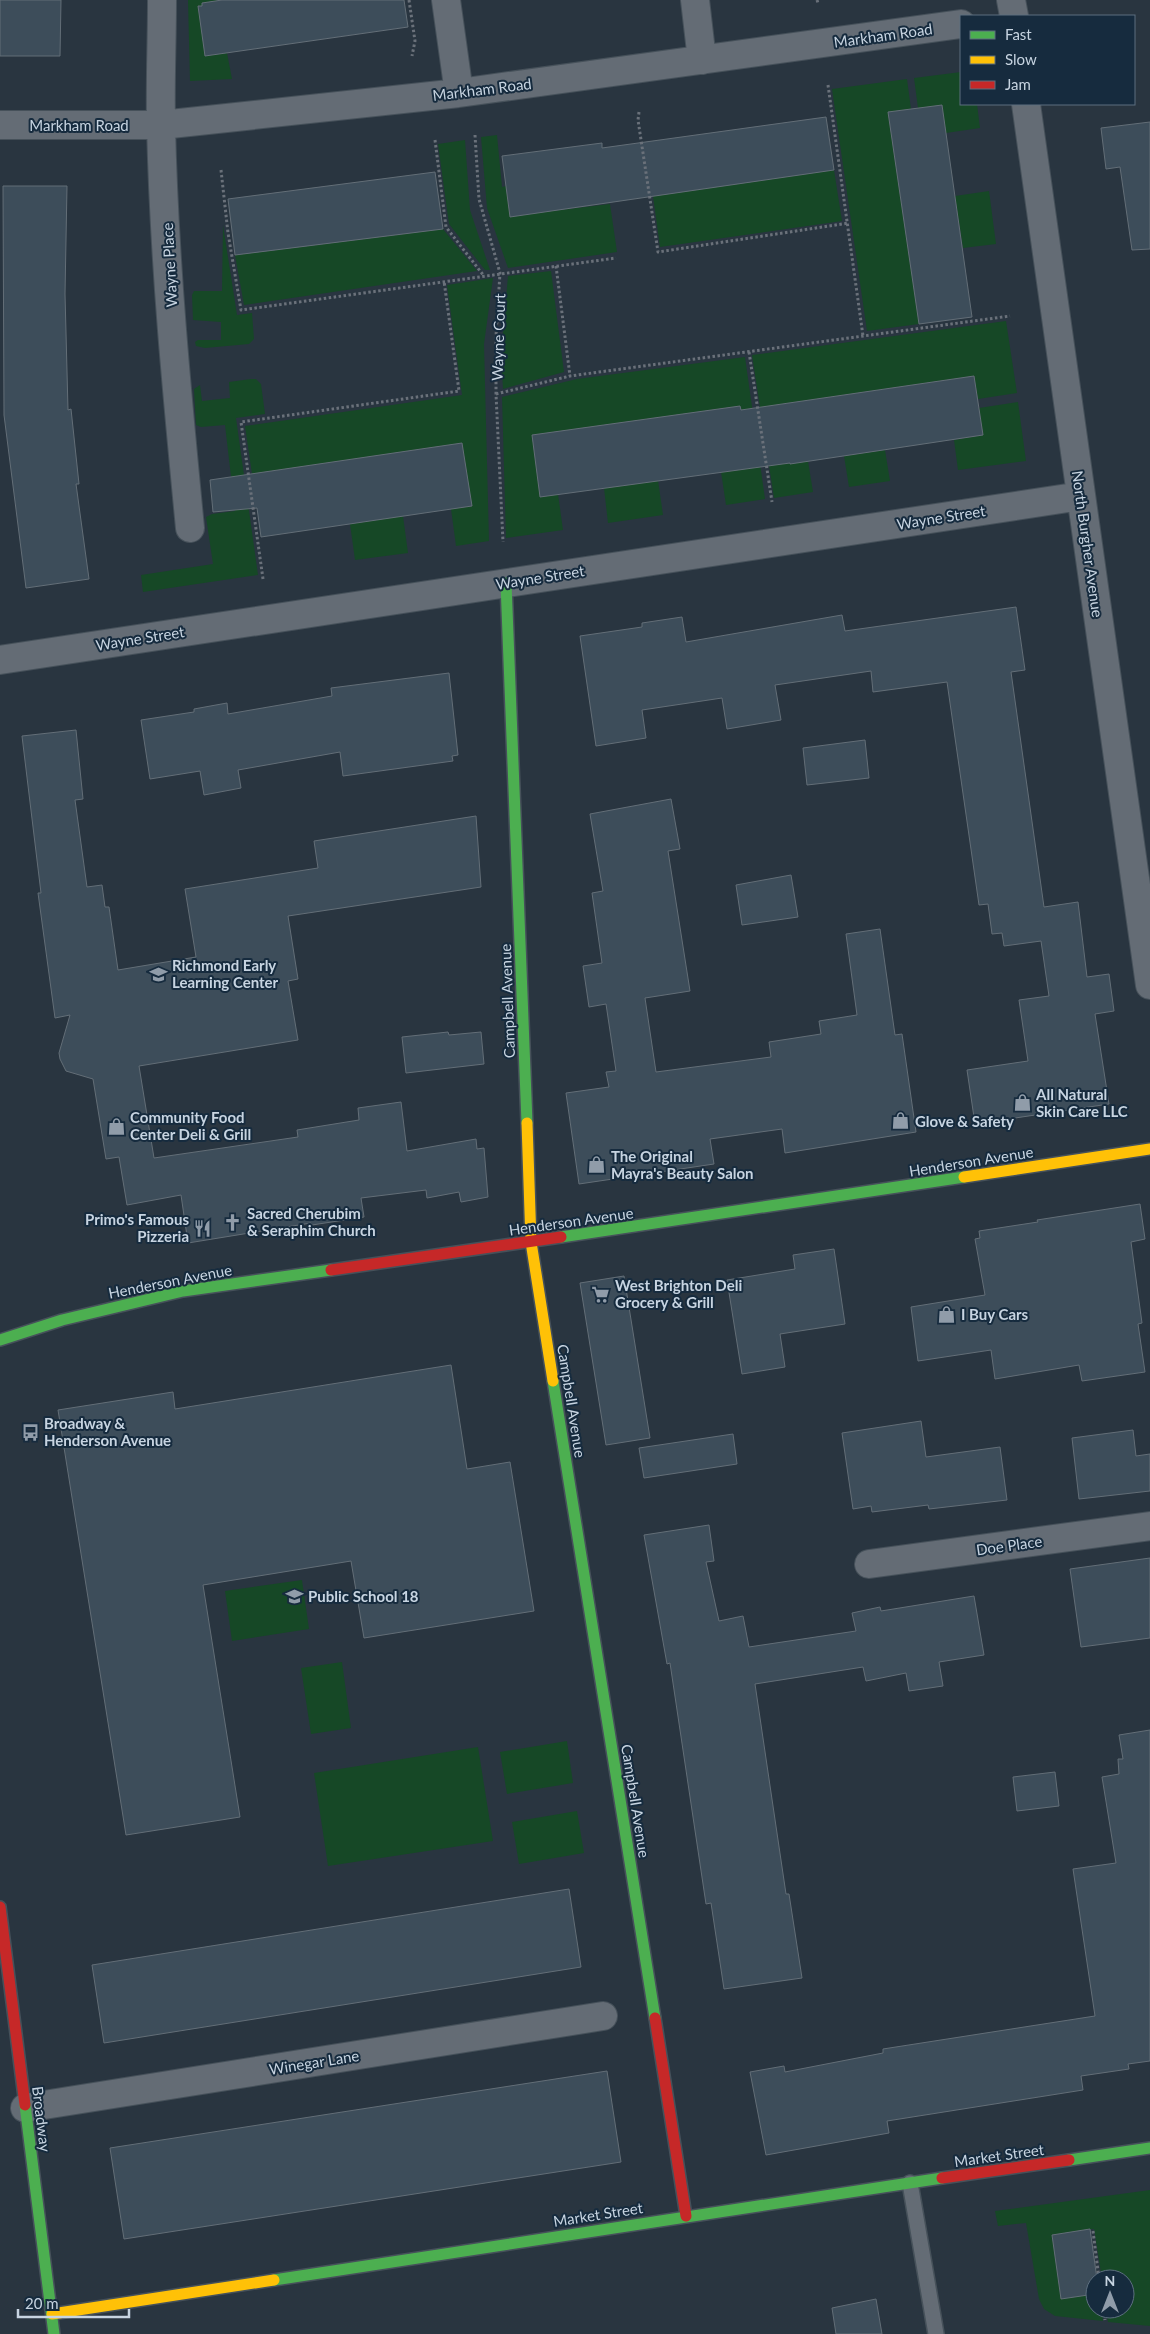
<svg xmlns="http://www.w3.org/2000/svg" width="1150" height="2334" viewBox="0 0 1150 2334" font-family="Lato,sans-serif">
  <style>
    .green { fill: #164826 }
    .building { fill: #3d4d5a; stroke: #636e77 }
    .lines { fill: none; stroke-linecap: round; stroke-linejoin: round }
    .lane-casing { stroke: #46515a; stroke-width: 18 }
    .street-casing { stroke: #46515a; stroke-width: 30 }
    .fast-casing { stroke: #46515a; stroke-width: 14 }
    .slow-casing { stroke: #46515a; stroke-width: 14 }
    .jam-casing { stroke: #46515a; stroke-width: 14 }
    .path { stroke: #6a717a; stroke-width: 3; stroke-dasharray: 2.5 2.5; stroke-linecap: butt }
    .lane { stroke: #646c75; stroke-width: 15 }
    .street { stroke: #646c75; stroke-width: 28 }
    .fast { stroke: #4caf50; stroke-width: 11 }
    .slow { stroke: #ffc107; stroke-width: 11 }
    .jam { stroke: #c62828; stroke-width: 11 }
    .labels { text-anchor: middle; dominant-baseline: central; stroke-width: 4; stroke-linejoin: round; paint-order: stroke }
    .street-label { font-size: 15px; fill: #c7d4e1; stroke: #162b3e }
    .poi-label { font-size: 15px; font-weight: bold; fill: #c7d4e1; stroke: #162b3e; text-anchor: start }
  </style>
  <rect width="100%" height="100%" fill="#293540"/>
  <path class="green" d="M188,0H222L202,3V6L198,7L205,56L227,53L232,79L190,81Z
    M961,72V104H977L980,128L946,133L918,108L914,78Z
    M907,79L911,109L888,113L919,324L867,331L832,89Z
    M497,135L502,187L506,186L510,216L610,204L617,252L508,268L487,208L481,137Z
    M465,140L470,210L490,270H485L449,224L438,144Z
    M834,170L842,221L660,247L653,196Z
    M989,191L996,244L963,248L955,196Z
    M223,225L237,315L252,313L254,339L249,344L205,348L196,346L195,342L198,340H221V322L193,320L192,295L194,291H222Z
    M443,229L477,271L244,305L235,255Z
    M551,271L564,372L503,389L501,355L508,276Z
    M493,278L484,344L489,541L456,546L451,509L472,506L462,443L252,474L245,426L462,395L447,285Z
    M1006,321L1017,393L978,399L974,376L782,404L790,464L808,461L813,492L774,498L752,355Z
    M745,357L765,499L726,505L721,472L749,468L740,406L532,435L540,497L558,494L563,530L506,538L502,397L577,379Z
    M251,379H256L261,384L265,414L236,418L258,575L143,592L141,575L213,564L206,517L212,514L235,511L225,425L201,427L196,425L194,389L200,385L202,401L230,398L229,382Z
    M1018,402L1026,461L958,470L954,440L983,435L979,408Z
    M885,450L890,481L849,487L844,456Z
    M658,480L663,515L608,523L604,488Z
    M403,516L408,553L355,560L350,524Z
    M302,1580L309,1629L232,1641L225,1591Z
    M342,1662L351,1728L311,1734L301,1668Z
    M567,1741L573,1783L507,1794L500,1752Z
    M478,1747L493,1841L328,1866L314,1773Z
    M577,1811L584,1853L519,1864L512,1822Z
    M1150,2190V2326L1108,2322L1106,2309H1125V2279H1102L1094,2229L1052,2235L1061,2298L1095,2294V2309H1102L1103,2321L1055,2316L1044,2309L1039,2299L1026,2223L998,2226L995,2211Z"/>
  <path class="building" d="M0,0H61L60,56H0Z
    M222,0H404L408,27L205,56L198,6H202V3Z
    M942,105L972,317L919,324L888,112Z
    M826,117L834,170L510,217L502,156L602,143V148Z
    M1150,122V249L1132,250L1120,167L1106,169L1101,128Z
    M435,172L443,229L235,255L228,199Z
    M3,186H67L65,294L68,410L71,409L79,484H76L89,579L26,588L4,415Z
    M974,376L983,435L790,464V463L540,497L532,435L740,406L741,410Z
    M462,443L472,506L261,537L257,508L213,512L210,480Z
    M1016,607L1025,670L1011,672L1044,907L1078,902L1087,977L1109,974L1114,1011L1095,1014L1109,1104L975,1124L967,1070L1028,1061L1019,1000L1049,996L1041,941L1004,946L1002,933L992,934L988,904L979,905L947,682L873,692L871,671L775,685L781,720L727,729L722,698L642,710L646,738L596,746L580,636L642,627V623L682,617L686,642L842,615L845,631Z
    M449,673L458,755L452,756L453,761L343,776L340,752L238,770L241,788L204,795L200,771L150,779L141,720L194,712V709L227,703L228,714L332,696L331,688Z
    M76,730L83,799L75,800L87,887L102,885L105,907H109L118,970L196,957L185,889L318,868L314,841L476,816L481,887L288,916L298,979L288,981L298,1040L139,1066L154,1158L298,1137L297,1130L359,1120L358,1108L401,1102L407,1151L476,1139L477,1149L484,1148L488,1197L461,1202L459,1192L427,1198L426,1190L361,1198L364,1217L312,1225L311,1223L188,1243L181,1195L127,1205L119,1157L106,1159L93,1079L66,1071L60,1059L59,1053L70,1015L55,1018L38,893H41L22,736Z
    M865,740L869,778L807,785L803,748Z
    M671,799L680,849L668,851L690,991L645,998L656,1072L771,1057L769,1042L821,1034L819,1021L857,1015L846,934L880,929L895,1035L902,1034L916,1132L785,1153L782,1129L710,1139L714,1164L579,1184L566,1093L609,1087L606,1072L616,1071L606,1004L589,1007L583,966L602,963L592,893L603,891L590,814Z
    M791,875L798,917L742,925L736,885Z
    M448,1032L449,1035L481,1032L484,1064L406,1073L402,1037Z
    M1140,1204L1145,1239L1131,1242L1142,1323L1138,1324L1145,1372L1082,1381L1079,1365L995,1379L991,1350L918,1361L911,1307L985,1295L975,1239L980,1238L979,1231L1038,1222L1037,1220Z
    M834,1249L845,1324L780,1334L785,1367L742,1374L727,1280L795,1269L793,1255Z
    M624,1276L650,1438L606,1445L580,1283Z
    M451,1365L467,1469L510,1462L534,1611L364,1638L351,1561L203,1585L240,1817L126,1835L58,1410L173,1392L175,1409Z
    M921,1421L926,1457L1000,1447L1007,1500L929,1509L928,1505L872,1512L871,1506L853,1509L842,1433Z
    M1133,1430L1136,1456L1150,1454V1491L1079,1499L1072,1438Z
    M733,1434L737,1464L644,1478L639,1448Z
    M709,1525L714,1561L706,1562L719,1621L743,1616L749,1647L856,1631L852,1613L880,1607L881,1611L974,1596L984,1655L939,1662L943,1686L909,1691L906,1673L866,1681L863,1667L755,1684L786,1894H789L802,1978L724,1989L711,1903L706,1904L670,1663L667,1664L644,1535Z
    M1150,1558V1638L1081,1647L1070,1569Z
    M1150,1730V2061L1128,2064L1129,2069L1081,2076L1083,2090L887,2121L889,2133L766,2155L750,2072L784,2066L785,2072L883,2053V2049L1095,2016L1073,1869L1116,1863L1102,1777L1119,1774L1118,1759H1123L1119,1735Z
    M1055,1772L1059,1806L1017,1811L1013,1777Z
    M569,1889L581,1967L104,2043L92,1965Z
    M607,2071L621,2162L124,2239L110,2148Z
    M1090,2229L1097,2279H1095V2294L1061,2299L1052,2235Z
    M876,2299L882,2334H836L832,2308Z"/>
  <g class="lines">
    <defs>
      <path id="lane" d="M910,2183L936,2334"/>
      <path id="street" d="M162,0C162,42 160,83 161,125C164,260 177,394 190,528
        M446,0L459,93
        M695,0L702,60
        M1011,0L1014,16
        M1026,104L1150,985
        M0,125H161L459,93L961,24
        M0,660L1081,496
        M869,1564L1150,1526
        M25,2108L603,2016"/>
      <path id="fast" d="M506,583L527,1123
        M561,1237L964,1177
        M0,1340L62,1320L183,1291L331,1270
        M553,1381L655,2018
        M25,2105L54,2334
        M1069,2160L1150,2148
        M274,2280L942,2178"/>
      <path id="slow" d="M527,1123L531,1242L553,1381
        M964,1177L1150,1149
        M52,2314L274,2280"/>
      <path id="jam" d="M331,1270L561,1237
        M0,1907L25,2105
        M655,2018L686,2216
        M942,2178L1069,2160"/>
    </defs>
    <use href="#lane" class="lane-casing"/>
    <use href="#street" class="street-casing"/>
    <use href="#fast" class="fast-casing"/>
    <use href="#slow" class="slow-casing"/>
    <use href="#jam" class="jam-casing"/>
    <path class="path" d="M409,0L415,41L412,56
      M817,0L818,3
      M828,85L863,336
      M639,112L638,120L658,252L849,223
      M475,135L479,199L500,273L496,336V394L503,542
      M435,140L446,227L484,276
      M221,170L228,233L241,310L616,258
      M556,266L570,376
      M749,352L772,502
      M496,394L570,376L1010,316
      M263,579L241,422L459,391L444,281
      M1093,2231L1099,2279
      M1104,2309L1105,2320"/>
    <use href="#lane" class="lane"/>
    <use href="#street" class="street"/>
    <use href="#fast" class="fast"/>
    <use href="#slow" class="slow"/>
    <use href="#jam" class="jam"/>
  </g>
  <defs>
    <symbol id="school-bare" viewBox="-9 -9 18 18"><path d="M0-5L7-2L0 1L-7-2ZM-4 1L0 2.5L4 1V4Q0 6-4 4Z" fill="#909ca9" stroke="#162b3e" stroke-width="2.5" paint-order="stroke"/></symbol>
    <symbol id="shop-bare" viewBox="-9 -9 18 18"><path d="M-5-2.5h2.3a2.7 3.5 0 0 1 5.4 0H5L5.5 6h-11ZM-1.5-2.5h3a1.5 2.3 0 0 0-3 0Z" fill="#909ca9" stroke="#162b3e" stroke-width="2.5" paint-order="stroke"/></symbol>
    <symbol id="church-bare" viewBox="-9 -9 18 18"><path d="M-1.2-6h2.4v3.5h3.3v2.4h-3.3V6h-2.4V-.1h-3.3v-2.4h3.3Z" fill="#909ca9" stroke="#162b3e" stroke-width="2.5" paint-order="stroke"/></symbol>
    <symbol id="restaurant-bare" viewBox="-9 -9 18 18"><path d="M-5-6h1v4h1v-4h1v4h1v-4h1v5L-1.5 .5V6h-2V.5L-5-1ZM5-6V6H3V1.5H1.5Q1.5-4 5-6Z" fill="#909ca9" stroke="#162b3e" stroke-width="2.5" paint-order="stroke"/></symbol>
    <symbol id="supermarket-bare" viewBox="-9 -9 18 18"><path d="M-6-5.5h2.5l.6 2H6L4.5 2H-2.5L-4.4-4H-6ZM-1.5 3.2a1.3 1.3 0 1 0 .1 0ZM3 3.2a1.3 1.3 0 1 0 .1 0Z" fill="#909ca9" stroke="#162b3e" stroke-width="2.5" paint-order="stroke"/></symbol>
    <symbol id="bus-bare" viewBox="-9 -9 18 18"><path d="M-5-6H5V4H4V6H2V4H-2V6H-4V4H-5ZM-3.5-4V0h7V-4ZM-3.5 1.2v1.5H-2V1.2ZM2 1.2v1.5H3.5V1.2Z" fill="#909ca9" stroke="#162b3e" stroke-width="2.5" paint-order="stroke"/></symbol>
  </defs>
  <g fill-rule="evenodd">
    <use href="#school-bare" x="146" y="962" width="25" height="25"/>
    <use href="#shop-bare" x="1010" y="1090" width="25" height="25"/>
    <use href="#shop-bare" x="888" y="1108" width="25" height="25"/>
    <use href="#shop-bare" x="104" y="1114" width="25" height="25"/>
    <use href="#shop-bare" x="584" y="1152" width="25" height="25"/>
    <use href="#church-bare" x="220" y="1210" width="25" height="25"/>
    <use href="#restaurant-bare" x="190" y="1216" width="25" height="25"/>
    <use href="#supermarket-bare" x="588" y="1282" width="25" height="25"/>
    <use href="#shop-bare" x="934" y="1302" width="25" height="25"/>
    <use href="#bus-bare" x="18" y="1420" width="25" height="25"/>
    <use href="#school-bare" x="282" y="1584" width="25" height="25"/>
  </g>
  <g class="labels">
    <g class="street-label">
      <text transform="translate(883 35) rotate(-8)">Markham Road</text>
      <text transform="translate(482 89) rotate(-7)">Markham Road</text>
      <text x="79" y="125">Markham Road</text>
      <text transform="translate(169 265) rotate(-93)">Wayne Place</text>
      <text transform="translate(498 337) rotate(-88)">Wayne Court</text>
      <text transform="translate(941 517) rotate(-9)">Wayne Street</text>
      <text transform="translate(1088 544) rotate(82)">North Burgher Avenue</text>
      <text transform="translate(540 577) rotate(-9)">Wayne Street</text>
      <text transform="translate(140 638) rotate(-9)">Wayne Street</text>
      <text transform="translate(507 1001) rotate(-92)">Campbell Avenue</text>
      <text transform="translate(971 1161) rotate(-9)">Henderson Avenue</text>
      <text transform="translate(571 1221) rotate(-8)">Henderson Avenue</text>
      <text transform="translate(170 1281) rotate(-11)">Henderson Avenue</text>
      <text transform="translate(572 1401) rotate(81)">Campbell Avenue</text>
      <text transform="translate(1009 1545) rotate(-8)">Doe Place</text>
      <text transform="translate(636 1801) rotate(81)">Campbell Avenue</text>
      <text transform="translate(314 2062) rotate(-9)">Winegar Lane</text>
      <text transform="translate(42 2119) rotate(83)">Broadway</text>
      <text transform="translate(999 2155) rotate(-8)">Market Street</text>
      <text transform="translate(598 2214) rotate(-9)">Market Street</text>
    </g>
    <g class="poi-label">
      <text x="172" y="965">Richmond Early<tspan x="172" dy="17">Learning Center</tspan></text>
      <text x="1036" y="1094">All Natural<tspan x="1036" dy="17">Skin Care LLC</tspan></text>
      <text x="130" y="1117">Community Food<tspan x="130" dy="17">Center Deli &amp; Grill</tspan></text>
      <text x="915" y="1121">Glove &amp; Safety</text>
      <text x="611" y="1156">The Original<tspan x="611" dy="17">Mayra's Beauty Salon</tspan></text>
      <text x="247" y="1213">Sacred Cherubim<tspan x="247" dy="17">&amp; Seraphim Church</tspan></text>
      <text x="189" y="1219" text-anchor="end">Primo's Famous<tspan x="189" dy="17">Pizzeria</tspan></text>
      <text x="615" y="1285">West Brighton Deli<tspan x="615" dy="17">Grocery &amp; Grill</tspan></text>
      <text x="961" y="1314">I Buy Cars</text>
      <text x="44" y="1423">Broadway &amp;<tspan x="44" dy="17">Henderson Avenue</tspan></text>
      <text x="308" y="1596">Public School 18</text>
    </g>
  </g>
  <rect x="960" y="15" width="175" height="90" fill="#162b3e" stroke="#5d6f7f"/>
  <rect x="970" y="31" width="25" height="8" fill="#4caf50" stroke="#5d6f7f"/>
  <text x="1005" y="40" font-size="15" fill="#c7d4e1">Fast</text>
  <rect x="970" y="56" width="25" height="8" fill="#ffc107" stroke="#5d6f7f"/>
  <text x="1005" y="65" font-size="15" fill="#c7d4e1">Slow</text>
  <rect x="970" y="81" width="25" height="8" fill="#c62828" stroke="#5d6f7f"/>
  <text x="1005" y="90" font-size="15" fill="#c7d4e1">Jam</text>
  <g transform="translate(1110 2294)"><circle r="24" fill="#162b3e" stroke="#5d6f7f"/>
  <path d="M0-4L9 19L0 12L-9 19Z" fill="#909ca9"/>
  <text y="-8" font-size="14" font-weight="bold" text-anchor="middle" fill="#c7d4e1">N</text>
  </g>
  <path d="M18 2309v8h111v-8" fill="none" stroke="#c7d4e1" stroke-width="2.5"/>
  <text x="25" y="2309" font-size="15" fill="#c7d4e1" stroke="#162b3e" stroke-width="4" paint-order="stroke">20 m</text>
</svg>
